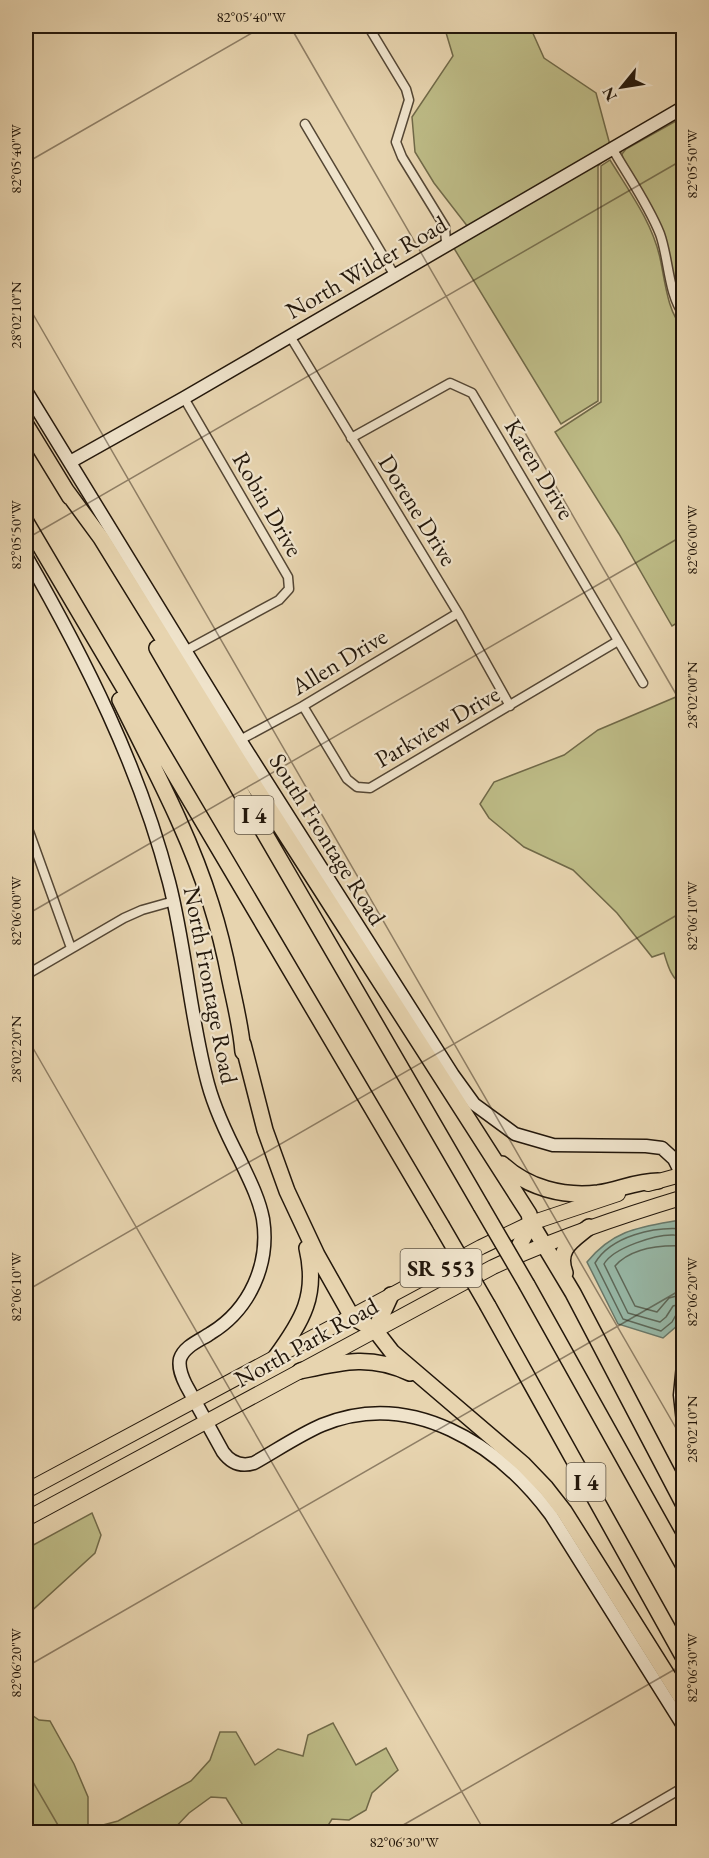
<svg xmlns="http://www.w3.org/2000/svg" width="709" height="1858" viewBox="0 0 709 1858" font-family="'EB Garamond',serif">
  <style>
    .green { fill: #bdbb86; stroke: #706948; stroke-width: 1.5 }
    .water { fill: #97b8a7; stroke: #697869; stroke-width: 1.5 }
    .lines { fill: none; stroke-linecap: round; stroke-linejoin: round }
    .shore { stroke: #5d6859; stroke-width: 1.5 }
    .street-casing { stroke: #544634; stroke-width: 11 }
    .secondary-casing { stroke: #23170b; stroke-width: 15 }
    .primary-casing { stroke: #23170b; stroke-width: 16 }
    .highway-casing { stroke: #23170b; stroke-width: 18 }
    .street { stroke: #efe3cb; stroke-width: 8 }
    .secondary { stroke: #efe3cb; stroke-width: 12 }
    .primary { stroke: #e7d4af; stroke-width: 14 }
    .highway { stroke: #e7d4af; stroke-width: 15 }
    .highway-bridge-casing { stroke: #23170b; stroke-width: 18; stroke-linecap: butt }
    .highway-bridge { stroke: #e7d4af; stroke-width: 15 }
    .ticks { fill: none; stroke: #23170b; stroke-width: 1.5; stroke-opacity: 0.45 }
    .labels { text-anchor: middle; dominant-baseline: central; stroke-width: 4.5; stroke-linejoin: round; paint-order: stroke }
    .shield { fill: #efe3cb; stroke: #605445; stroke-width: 1.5 }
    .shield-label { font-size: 22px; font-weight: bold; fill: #23170b }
    .street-label { font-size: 24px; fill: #23170b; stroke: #efe3cb }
    .neatline { fill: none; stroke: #23170b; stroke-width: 2 }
    .ticks-label { font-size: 15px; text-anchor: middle; fill: #23170b }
  </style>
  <rect width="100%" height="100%" fill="#e7d4af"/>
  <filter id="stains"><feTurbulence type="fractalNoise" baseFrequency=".00333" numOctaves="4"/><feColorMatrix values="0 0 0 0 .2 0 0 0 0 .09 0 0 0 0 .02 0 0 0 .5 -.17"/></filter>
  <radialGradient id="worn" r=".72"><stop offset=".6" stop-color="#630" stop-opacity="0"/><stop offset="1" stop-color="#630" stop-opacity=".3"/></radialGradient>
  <path class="green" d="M444,26H532L531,29L544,58L596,93L610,145L468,227L434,183L415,152L412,117L453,56Z
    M683,112L625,146L619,155L620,161L661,238L672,290L676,302L683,315V322C668,297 668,265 659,238C649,209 629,183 614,158L609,156L598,166V401L561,424L452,245Z
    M683,117V308L676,288L665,236L623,159L622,154L626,149Z
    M610,160C629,191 652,222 660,258C664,275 668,317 683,326L684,619L672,626L619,534L555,432L601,402V166Z
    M683,694V986C671,978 668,966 664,953L652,957L617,913L573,870L524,847L489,818L480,804L494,782L564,755L598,730Z
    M92,1513L101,1535L95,1553L26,1616V1549Z
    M26,1711L39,1720L50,1721L74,1764L88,1797V1829L118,1821L191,1781L210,1760L220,1732H236L255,1765L278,1749L303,1756L308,1735L333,1723L356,1765L386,1748L398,1770L372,1793L366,1810L349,1820L332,1819L324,1832H247L226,1798L211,1797L189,1813L171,1832H26Z"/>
  <path class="water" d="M680,1220L684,1229L683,1310L678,1325L663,1338L618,1324L587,1262C614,1229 641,1227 680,1220Z"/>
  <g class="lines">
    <path class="shore" d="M684,1229C655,1226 611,1236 595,1263L623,1319L661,1331L672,1322L677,1313L684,1311
      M684,1237C680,1236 677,1235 674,1235C656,1234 613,1248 604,1264L628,1313L660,1322L666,1317L673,1306L684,1303
      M684,1246C661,1245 631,1248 615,1266L635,1306L657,1312L669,1298L684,1294"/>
    <defs>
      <path id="street" d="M368,26L406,89L409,100L396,142L402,157L445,227L446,244
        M305,124L395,276
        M612,148C628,176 648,204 660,234C669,259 668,294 684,315
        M290,336L458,613L510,706
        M184,398L288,577L289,589L279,600L185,651
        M351,438L450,383L472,393L643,683
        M303,706L347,779L357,787L370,788L618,641
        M240,740L303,706L458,613
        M26,823L71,948
        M26,975L124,918L142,910L174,901
        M607,1832L684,1787"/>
      <path id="secondary" d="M26,391L240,740L453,1075L474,1104L515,1134L553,1145L646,1146L662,1148L674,1159L684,1179
        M70,462L184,398L684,107
        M26,556C85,659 139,766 169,882C186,948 190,1018 208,1084C215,1110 227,1135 240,1160C249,1179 259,1198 263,1219C270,1264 250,1309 211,1333C201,1340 184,1346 180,1359C178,1368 182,1377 186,1385L223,1452C231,1463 241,1467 254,1463C277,1450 299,1435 322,1425C412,1388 499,1445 551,1515L684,1727
        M684,1355L680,1395L684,1431"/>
      <path id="primary" d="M648,1184L684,1174
        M26,1491L481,1247L531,1223L618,1194
        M26,1519L493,1267C555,1238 618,1217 684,1197"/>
      <path id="highway" d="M26,425L70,497
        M65,489L101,538L238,760L529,1214L531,1223L573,1293L684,1505
        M26,522L441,1225
        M157,648L481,1206
        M120,700C153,767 189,833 211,904C219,929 225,954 230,980C235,1004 241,1027 243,1052
        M243,1044L265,1130L287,1191L317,1255L352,1317L375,1330L392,1352L523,1464L546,1488L564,1511L684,1702
        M502,1164C528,1188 563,1197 598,1193C619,1190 636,1181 658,1181
        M514,1256L531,1223
        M565,1273C556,1249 572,1241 589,1227
        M527,1285L684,1566
        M488,1306L684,1658
        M375,1330L391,1295
        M275,1358C303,1320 318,1295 307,1248
        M300,1371C341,1362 370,1354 410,1373"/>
    </defs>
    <use href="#street" class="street-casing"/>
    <use href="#secondary" class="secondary-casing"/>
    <use href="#primary" class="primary-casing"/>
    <use href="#highway" class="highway-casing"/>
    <use href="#street" class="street"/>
    <use href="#secondary" class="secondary"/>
    <use href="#primary" class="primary"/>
    <use href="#highway" class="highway"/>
    <defs>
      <path id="highway-bridge" d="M481,1206L527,1285
        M441,1225L488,1306"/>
    </defs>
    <use href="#highway-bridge" class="highway-bridge-casing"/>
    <use href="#highway-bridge" class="highway-bridge"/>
  </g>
  <path class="ticks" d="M290,26L684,708M26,163L264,26M26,302L684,1442M26,539L684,159M26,915L684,535M26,1036L485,1832M26,1291L684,911M26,1667L684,1288M26,1770L62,1832M391,1832L684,1664"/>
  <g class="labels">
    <g class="shield">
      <rect x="234.5" y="796" width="39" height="38" rx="4.5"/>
      <rect x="400.5" y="1249" width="81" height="38" rx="4.5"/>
      <rect x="566.5" y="1463" width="39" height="38" rx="4.5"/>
    </g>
    <g class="shield-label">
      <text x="254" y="815">I 4</text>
      <text x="441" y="1268">SR 553</text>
      <text x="586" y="1482">I 4</text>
    </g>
    <g class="street-label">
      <text transform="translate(366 267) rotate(-30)">North Wilder Road</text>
      <text transform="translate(540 469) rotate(59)">Karen Drive</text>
      <text transform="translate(268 504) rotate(60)">Robin Drive</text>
      <text transform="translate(418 510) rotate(58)">Dorene Drive</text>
      <text transform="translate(339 661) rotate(-31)">Allen Drive</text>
      <text transform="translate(437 726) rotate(-30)">Parkview Drive</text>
      <text transform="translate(328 839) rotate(58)">South Frontage Road</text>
      <text transform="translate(211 985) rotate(79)">North Frontage Road</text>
      <text transform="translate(306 1342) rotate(-29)">North Park Road</text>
    </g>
  </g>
  <rect width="709" height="1858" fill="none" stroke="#e7d4af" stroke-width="66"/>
  <g transform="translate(622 87) rotate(240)" stroke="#efe3cb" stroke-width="4.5" paint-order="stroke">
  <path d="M0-4.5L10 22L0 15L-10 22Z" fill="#23170b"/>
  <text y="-9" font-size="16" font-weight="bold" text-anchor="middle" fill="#23170b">N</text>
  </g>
  <rect x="33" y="33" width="643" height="1792" class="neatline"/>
  <g class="ticks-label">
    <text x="251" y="22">82°05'40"W</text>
    <text transform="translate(16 159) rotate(-90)" y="5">82°05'40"W</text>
    <text transform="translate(692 164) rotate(-90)" y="5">82°05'50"W</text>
    <text transform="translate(16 315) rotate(-90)" y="5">28°02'10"N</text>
    <text transform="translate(16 535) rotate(-90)" y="5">82°05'50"W</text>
    <text transform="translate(692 540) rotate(-90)" y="5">82°06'00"W</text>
    <text transform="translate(692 695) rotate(-90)" y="5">28°02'00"N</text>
    <text transform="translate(16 911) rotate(-90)" y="5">82°06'00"W</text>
    <text transform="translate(692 916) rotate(-90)" y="5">82°06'10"W</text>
    <text transform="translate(16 1049) rotate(-90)" y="5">28°02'20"N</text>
    <text transform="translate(16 1287) rotate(-90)" y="5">82°06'10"W</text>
    <text transform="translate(692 1292) rotate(-90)" y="5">82°06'20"W</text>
    <text transform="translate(692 1429) rotate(-90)" y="5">28°02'10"N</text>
    <text transform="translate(16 1663) rotate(-90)" y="5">82°06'20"W</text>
    <text transform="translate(692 1668) rotate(-90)" y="5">82°06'30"W</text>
    <text x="404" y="1847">82°06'30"W</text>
  </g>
  <rect width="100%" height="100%" filter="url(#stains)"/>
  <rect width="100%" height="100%" fill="url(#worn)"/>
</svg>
